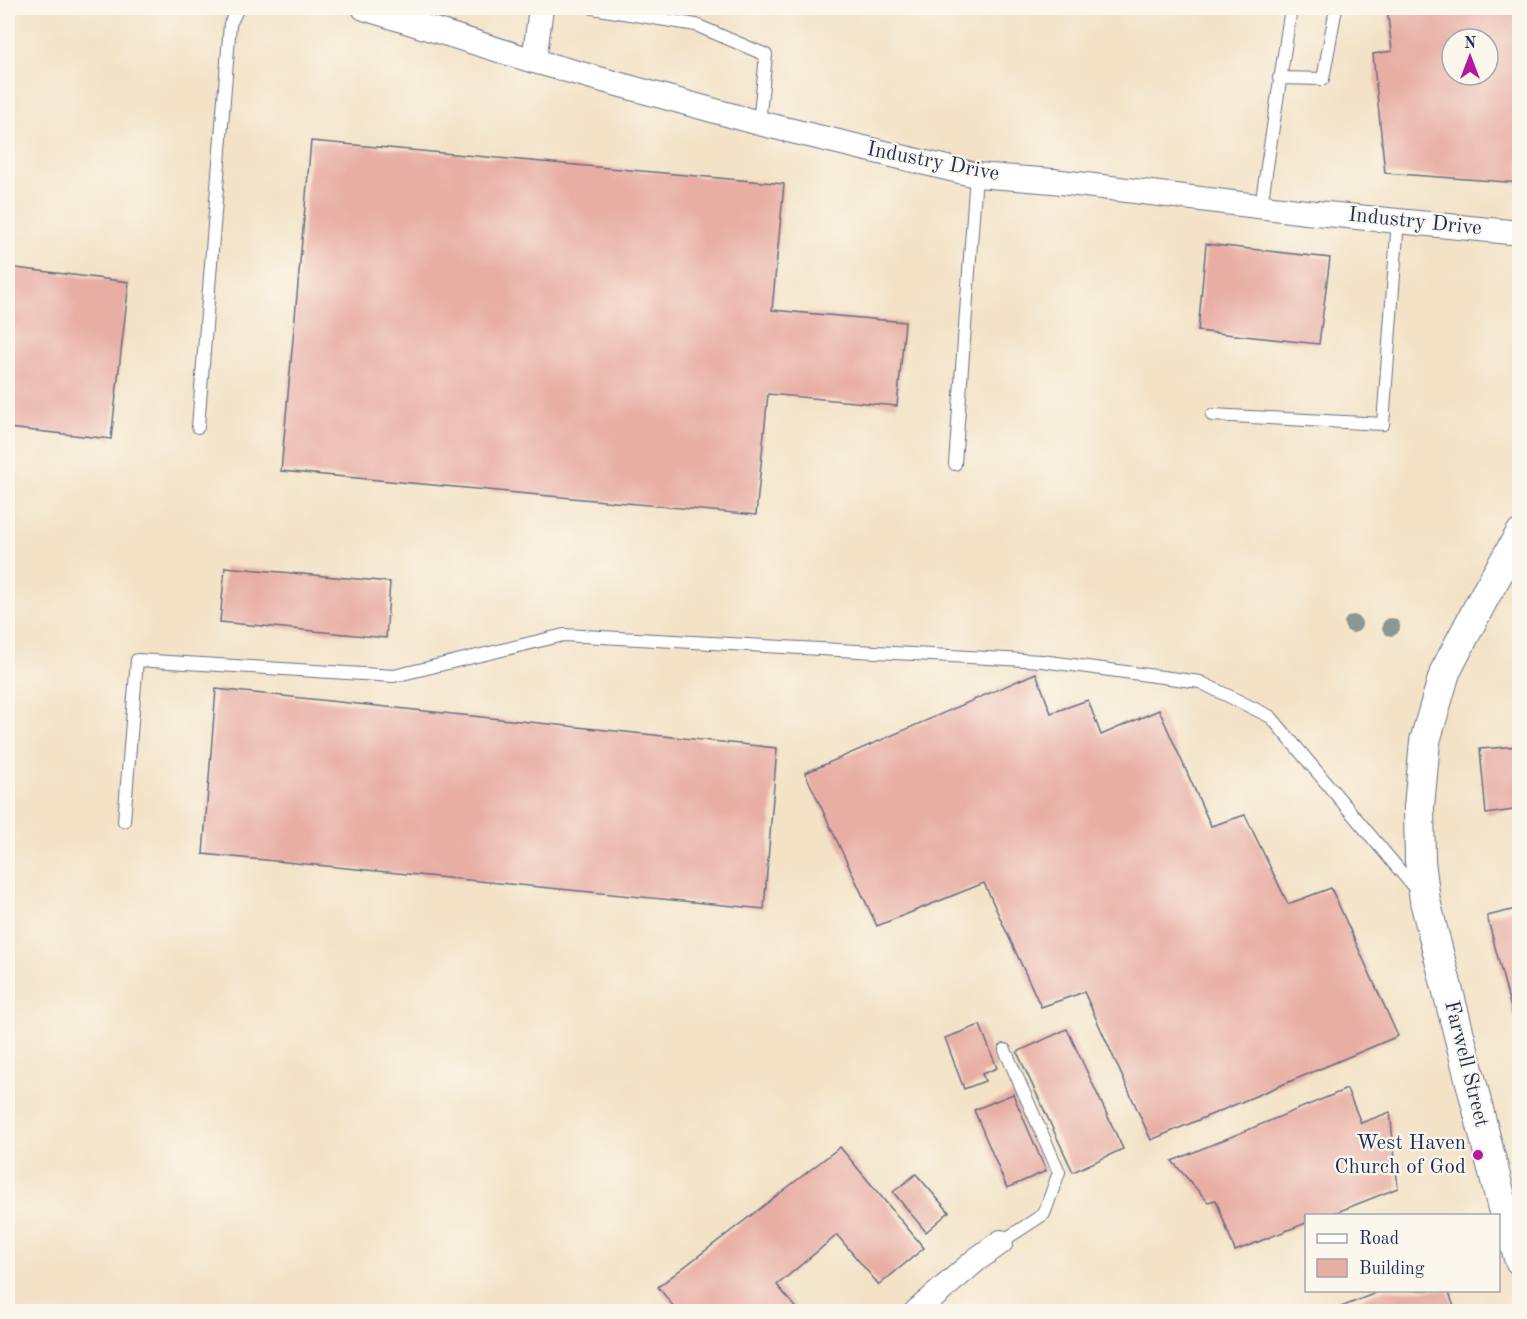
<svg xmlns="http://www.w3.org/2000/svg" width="1527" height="1319" viewBox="0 0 1527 1319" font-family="'Old Standard TT',serif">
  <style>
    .building { fill: #e8aea4; fill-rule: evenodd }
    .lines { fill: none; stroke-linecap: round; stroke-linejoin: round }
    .service-casing { stroke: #676e82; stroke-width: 14 }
    .minor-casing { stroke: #676e82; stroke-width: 26 }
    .tertiary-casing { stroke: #676e82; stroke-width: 32 }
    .service { stroke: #fff; stroke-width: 12 }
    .minor { stroke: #fff; stroke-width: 24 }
    .tertiary { stroke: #fff; stroke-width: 30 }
    .tree { fill: #8c9794 }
    .poi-dot { fill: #b5179e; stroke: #fbf7ec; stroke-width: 2 }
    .labels { text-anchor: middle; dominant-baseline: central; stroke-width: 4.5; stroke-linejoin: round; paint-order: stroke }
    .street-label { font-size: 21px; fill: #1b2f5e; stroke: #fbf7ec }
    .poi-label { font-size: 21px; fill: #1b2f5e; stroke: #fbf7ec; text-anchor: end }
  </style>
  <rect width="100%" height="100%" fill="#fbf7ec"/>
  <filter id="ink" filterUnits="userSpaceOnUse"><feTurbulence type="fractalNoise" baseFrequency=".0167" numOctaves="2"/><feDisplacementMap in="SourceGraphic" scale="12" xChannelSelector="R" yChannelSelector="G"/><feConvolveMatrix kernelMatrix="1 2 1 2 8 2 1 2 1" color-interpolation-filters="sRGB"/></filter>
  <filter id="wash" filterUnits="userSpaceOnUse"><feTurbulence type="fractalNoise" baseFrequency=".008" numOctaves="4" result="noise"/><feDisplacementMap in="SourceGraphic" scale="24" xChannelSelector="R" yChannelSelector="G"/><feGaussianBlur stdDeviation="1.35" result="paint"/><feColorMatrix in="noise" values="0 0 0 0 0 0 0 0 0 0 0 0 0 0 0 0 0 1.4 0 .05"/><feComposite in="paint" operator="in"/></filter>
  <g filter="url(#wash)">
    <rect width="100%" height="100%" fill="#f3e2c6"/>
    <g id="blocks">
      <path class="building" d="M1387,8H1520V183L1385,173L1373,54L1392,51ZM1452,39H1488V75H1452Z
        M311,141L784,184L772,310L905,322L897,406L768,394L756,515L281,471Z
        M1206,244L1330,258L1319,344L1198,331Z
        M8,267L129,282L111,439L8,428Z
        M225,567L390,582L386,638L220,622Z
        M1036,673L1051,713L1088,700L1101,735L1159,710L1211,826L1245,815L1288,904L1331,888L1398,1036L1151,1140L1084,992L1041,1007L984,883L877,926L805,773Z
        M216,689L777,748L764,909L203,854Z
        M1520,746V809L1486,814L1480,749Z
        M1520,908V1014L1513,1016L1487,916Z
        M980,1025L997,1068L982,1074L985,1081L964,1089L945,1038Z
        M1067,1029L1123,1149L1073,1172L1017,1052Z
        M1347,1089L1361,1123L1390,1112L1398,1188L1327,1216H1306V1223L1235,1251L1216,1200L1208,1202L1172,1161Z
        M1013,1094L1046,1171L1007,1188L974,1110Z
        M840,1147L924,1248L879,1285L837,1235L777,1285L800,1312H678L658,1287Z
        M916,1174L949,1212L926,1232L893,1192Z
        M1383,1290H1448L1456,1312H1329Z"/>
    </g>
  </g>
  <g filter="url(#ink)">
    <use href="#blocks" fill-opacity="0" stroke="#676e82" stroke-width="1.5"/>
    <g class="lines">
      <defs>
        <path id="service" d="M593,8L696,25L766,55L759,123
          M1279,78L1323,79L1336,8
          M1261,206L1291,8
          M1212,415L1383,424L1398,220
          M198,427L230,24L238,8
          M955,464L976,175
          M124,821L137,660L394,676L564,635L1042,661L1200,682L1271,717L1417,891
          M1001,1242L1044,1214L1059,1172L1005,1050"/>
        <path id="minor" d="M364,8L534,61L759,123L976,175L1053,181L1306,212L1520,233
          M534,61L541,8
          M916,1312L976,1260L1001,1242"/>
        <path id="tertiary" d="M1520,535L1484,597L1445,672L1425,741L1419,807L1420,861L1425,901L1503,1208L1520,1260"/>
      </defs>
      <use href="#service" class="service-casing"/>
      <use href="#minor" class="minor-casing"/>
      <use href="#tertiary" class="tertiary-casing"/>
      <use href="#service" class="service"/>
      <use href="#minor" class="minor"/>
      <use href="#tertiary" class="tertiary"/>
    </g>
    <g class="tree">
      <circle cx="1353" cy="624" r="9"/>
      <circle cx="1391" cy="627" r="9"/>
    </g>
  </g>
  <circle class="poi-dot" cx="1478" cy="1155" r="6"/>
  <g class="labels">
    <g class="street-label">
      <text transform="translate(933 162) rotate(11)">Industry Drive</text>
      <text transform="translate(1415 222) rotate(6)">Industry Drive</text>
      <text transform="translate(1466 1064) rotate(76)">Farwell Street</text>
    </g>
    <g class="poi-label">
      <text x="1466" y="1143">West Haven<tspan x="1466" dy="24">Church of God</tspan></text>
    </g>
  </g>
  <rect width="1527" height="1319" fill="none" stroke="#fbf7ec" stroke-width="30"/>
  <rect x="1305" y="1214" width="195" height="78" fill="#fbf7ec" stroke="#a1a7b3" stroke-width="1.5"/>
  <rect x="1317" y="1234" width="30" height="9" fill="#ffffff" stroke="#a1a7b3" stroke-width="1.5"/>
  <text x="1359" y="1244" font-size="18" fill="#1b2f5e">Road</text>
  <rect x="1317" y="1259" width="30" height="18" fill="#e8aea4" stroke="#a1a7b3" stroke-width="1.5"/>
  <text x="1359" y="1274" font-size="18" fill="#1b2f5e">Building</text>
  <g transform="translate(1470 57)"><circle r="28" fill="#fbf7ec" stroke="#a1a7b3" stroke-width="1.5"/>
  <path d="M0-4.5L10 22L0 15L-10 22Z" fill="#b5179e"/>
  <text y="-9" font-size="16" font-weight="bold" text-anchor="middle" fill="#1b2f5e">N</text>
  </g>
</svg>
